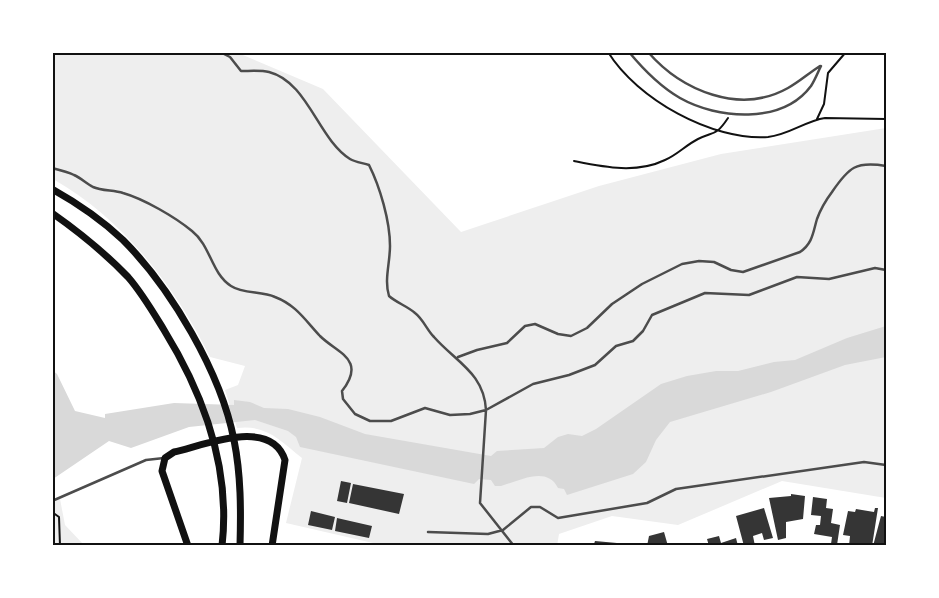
<svg xmlns="http://www.w3.org/2000/svg" width="939" height="598" viewBox="0 0 939 598" font-family="Lato,sans-serif">
  <style>
    .green { fill: #eee }
    .water { fill: #d9d9d9 }
    .building { fill: #353535 }
    .lines { fill: none; stroke-linecap: round; stroke-linejoin: round }
    .path { stroke: #111; stroke-width: 2 }
    .service { stroke: #4c4c4c; stroke-width: 2.5 }
    .secondary { stroke: #111; stroke-width: 7 }
    .neatline { fill: none; stroke: #111; stroke-width: 2 }
  </style>
  <rect width="100%" height="100%" fill="#fff"/>
  <path class="green" d="M53,53H238L323,89L461,232L599,186L721,154L886,128V498L782,481L678,525L612,516L559,534L557,546L373,545V543L286,523L302,458C281,441 266,424 237,428L225,390L238,385L245,366L210,357C175,286 122,218 53,179Z
    M60,499L65,525L84,545L53,546V501Z"/>
  <path class="water" d="M886,326V357L845,365L771,392L670,422L656,440L646,462L633,474L567,495L564,489L558,488C547,465 519,481 501,486H495L491,480L479,479L474,484L300,447L296,437L288,431L255,420L189,427L131,448L109,441L53,479L52,370L57,374L75,411L105,418V414L174,403L234,405V400L250,402L264,408L288,409L320,417L365,434L491,456L497,451L544,448L558,437L568,434L582,436L596,429L661,384L687,376L716,371H738L774,362L795,360L847,338Z"/>
  <path class="building" d="M341,481L351,483L347,503L337,501Z
    M353,484L404,494L399,514L349,503Z
    M791,494L805,496L803,519L786,522V538L778,540L769,498L791,496Z
    M813,497L827,499L826,508L833,509L831,523L840,525L837,545L831,544L832,537L814,534L816,525H820L821,516L811,515Z
    M764,508L773,538L764,540L762,533L753,536L755,546H744L736,516Z
    M875,508H878L872,546H849L850,536L843,535L848,511L855,512L856,509L874,512Z
    M311,511L335,517L332,530L308,525Z
    M881,516L886,517V544L873,546Z
    M337,518L372,526L369,538L335,531Z
    M664,532L668,546H647L649,536Z
    M719,536L721,543L736,538L738,546H709L707,539Z
    M595,541L628,544L627,546H581V543L594,544Z"/>
  <g class="lines">
    <path class="path" d="M608,52C637,99 712,141 768,137C789,135 805,121 825,118L886,119
      M817,119L824,104L828,73L846,52
      M574,161C604,167 636,174 665,160C677,155 686,145 698,139C715,131 716,136 728,118
      M52,512L59,517L60,546"/>
    <path class="service" d="M220,52L230,57L241,71C250,71 261,70 269,72C308,82 318,139 350,159C355,162 363,163 369,165C380,187 390,221 390,246C390,263 384,280 389,296C397,303 407,306 415,313C423,319 427,330 434,337C456,362 484,373 486,410L480,503L514,546
      M629,52C643,69 661,87 680,98C717,119 782,125 811,86C815,80 818,72 821,66
      M648,52C682,91 740,115 788,88C799,82 809,73 820,66
      M52,168C60,170 68,172 74,175C81,178 87,184 93,187C102,191 114,190 123,193C144,199 175,217 192,231C211,246 211,273 231,286C243,294 262,291 275,297C296,305 305,320 320,336C337,353 367,359 342,391L343,399L355,414L370,421H391L425,408L450,415L470,414L486,410L533,384L569,375L595,365L616,346L633,341L643,331L652,315L705,293L749,295L797,277L829,279L875,268L886,270
      M458,357L477,350L507,343L525,326L535,324L558,334L571,336L587,328L612,304L642,284L682,264L699,261L714,262L731,270L743,272L800,252C813,243 813,232 817,219C821,208 826,200 832,192C849,167 856,161 886,166
      M52,501L146,460L164,458
      M428,532L488,534L503,530L531,507H540L558,518L647,503L676,489L864,462L886,465"/>
    <path class="secondary" d="M52,189C77,203 102,220 123,240C171,288 221,373 234,440C241,475 241,510 240,546
      M52,213C79,232 105,253 128,277C142,293 153,312 164,330C204,395 231,468 222,546
      M188,546L162,471L165,458L174,452C205,445 271,417 285,460L272,546"/>
  </g>
  <rect width="939" height="598" fill="none" stroke="#ffffff" stroke-width="108"/>
  <rect x="54" y="54" width="831" height="490" class="neatline"/>
</svg>
